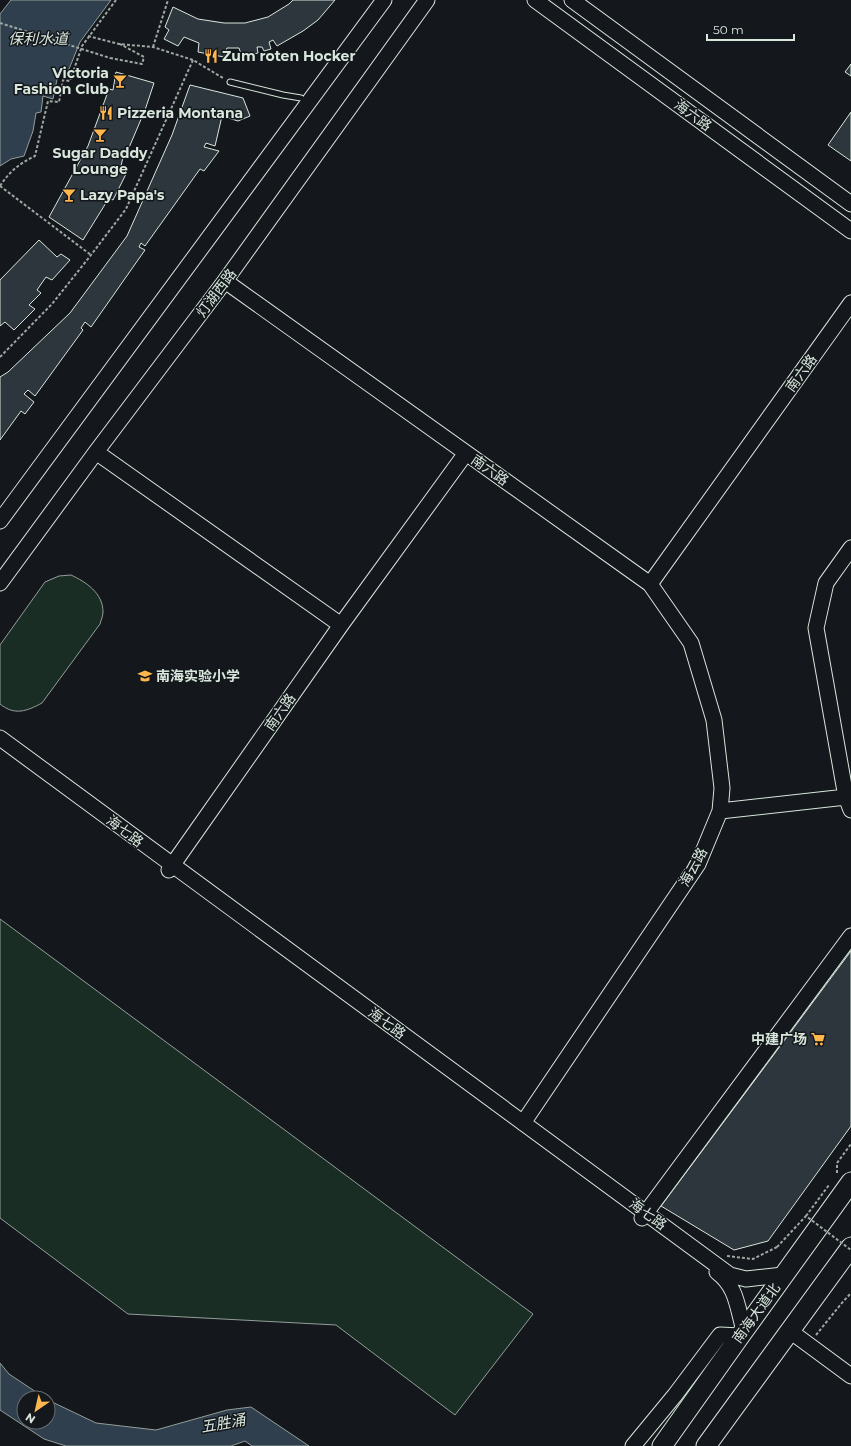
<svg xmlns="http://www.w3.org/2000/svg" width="851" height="1446" viewBox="0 0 851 1446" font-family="Montserrat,'Noto Sans SC',sans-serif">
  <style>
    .green { fill: #1a2d24; stroke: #939e99 }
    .water { fill: #2f3f4d; stroke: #939e99 }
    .building { fill: #2c363c; stroke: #d8e6dc }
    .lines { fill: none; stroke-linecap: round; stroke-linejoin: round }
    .lane-casing { stroke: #d8e6dc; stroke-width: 7 }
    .secondary-casing { stroke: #d8e6dc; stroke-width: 17 }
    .highway-casing { stroke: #d8e6dc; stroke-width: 21 }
    .path { stroke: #9da8a2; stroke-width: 2; stroke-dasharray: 3 2; stroke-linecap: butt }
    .lane { stroke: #14181c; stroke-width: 5 }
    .secondary { stroke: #14181c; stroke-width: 15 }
    .highway { stroke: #14181c; stroke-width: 19 }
    .path-bridge { stroke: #9da8a2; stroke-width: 2; stroke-dasharray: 3 2; stroke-linecap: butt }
    .labels { text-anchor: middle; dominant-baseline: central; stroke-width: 3; stroke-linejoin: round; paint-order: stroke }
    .poi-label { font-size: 14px; font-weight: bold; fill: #d8e6dc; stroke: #14181c; text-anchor: start }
    .street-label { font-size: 14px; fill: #d8e6dc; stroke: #14181c }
    .water-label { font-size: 15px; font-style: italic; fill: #d8e6dc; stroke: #14181c }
  </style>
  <rect width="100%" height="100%" fill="#14181c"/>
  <path class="green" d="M71,575C86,582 103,593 103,612C103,616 101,620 100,624L42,703C27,711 15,716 0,704V645L45,582L59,576Z
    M0,919L533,1314L455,1415L336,1325L128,1314L0,1218Z"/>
  <path class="water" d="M11,0H111L80,42L67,74L59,70L53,99L43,96L41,112L36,113L33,131L24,156L11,159L0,166V14Z
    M0,1363L9,1374L45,1398H24V1422H48V1400L96,1423L156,1430L227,1410L251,1407L309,1446H252L245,1441L231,1446H66L44,1439L0,1410Z"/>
  <path class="building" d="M293,0H335L318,20L303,31L277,46L273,40L269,42L271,49L264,51L262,47H257L258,53L242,57L239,48H227L224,57L198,52L199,43L184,37L178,46L164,39L169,30L165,27L173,7L198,19L224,23H245L268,17L289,4Z
    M851,64V76L845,72Z
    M116,72L154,83L145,110L128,150L125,149L120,170L126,174L113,200L109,198L83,240L49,217L88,146L109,89L113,90Z
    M190,85L243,98L250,116L238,121L222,116L215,146L206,143L204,147L219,151L204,171L200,169L145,246L141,243L139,247L145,250L91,327L85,322L81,328L83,330L35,396L28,390L24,394L34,402L25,414L21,411L0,440V377L8,372L70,313L127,236L172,135Z
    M851,112V161L828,145Z
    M39,240L57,257L61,254L70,260L52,280L46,277L37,290L41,293L29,305L35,309L14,330L5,322L0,326V280Z
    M851,951V1126L768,1241L734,1250L661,1206Z"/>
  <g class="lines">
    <defs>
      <path id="lane" d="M230,82L283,95L301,98"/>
      <path id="secondary" d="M535,0L851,231
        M572,0L851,204
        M225,281L650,584L691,643L714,720L722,788L720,811L698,864L523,1123
        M96,452L341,625
        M0,521L384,0
        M851,548L826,583L816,628L846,797L851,810
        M0,583L96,452L225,281L427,0
        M650,584L851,303
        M0,738L730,1275L746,1279L783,1275
        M720,811L846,797
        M169,870L341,625L466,453
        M642,1218L851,936
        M717,1272C737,1287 737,1307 744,1330
        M790,1331L851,1376
        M633,1446L675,1395L720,1335L740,1336"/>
      <path id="highway" d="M662,1446L740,1336L851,1182
        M706,1446L851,1247"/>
    </defs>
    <use href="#lane" class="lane-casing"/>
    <use href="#secondary" class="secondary-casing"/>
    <use href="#highway" class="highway-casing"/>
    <path class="path" d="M88,36L119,44L153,47L193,60L223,78
      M153,47L168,0
      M110,58L142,64L144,57L120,44
      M0,186C9,172 20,163 35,156L48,101L59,102L63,80L70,81L82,46L116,0
      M0,186L91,255
      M0,357L52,304L91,255L126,209L193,60
      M837,1173V1163L851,1144
      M806,1216L829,1185
      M727,1256L753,1259L777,1247
      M816,1335L841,1304L851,1293"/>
    <use href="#lane" class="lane"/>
    <use href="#secondary" class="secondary"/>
    <use href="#highway" class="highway"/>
    <path class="path-bridge" d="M0,23L110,58
      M777,1247L806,1216L851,1250"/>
  </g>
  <defs>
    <symbol id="restaurant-bare" viewBox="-9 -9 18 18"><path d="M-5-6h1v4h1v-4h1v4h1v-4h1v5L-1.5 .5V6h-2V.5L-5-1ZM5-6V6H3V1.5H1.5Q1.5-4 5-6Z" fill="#ffb74d" stroke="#14181c" stroke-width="2.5" paint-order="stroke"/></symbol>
    <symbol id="bar-bare" viewBox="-9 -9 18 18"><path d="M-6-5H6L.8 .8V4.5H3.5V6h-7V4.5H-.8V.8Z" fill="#ffb74d" stroke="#14181c" stroke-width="2.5" paint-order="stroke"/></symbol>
    <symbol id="school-bare" viewBox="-9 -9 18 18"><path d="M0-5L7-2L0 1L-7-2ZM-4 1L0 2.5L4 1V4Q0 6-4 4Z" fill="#ffb74d" stroke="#14181c" stroke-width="2.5" paint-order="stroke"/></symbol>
    <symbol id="supermarket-bare" viewBox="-9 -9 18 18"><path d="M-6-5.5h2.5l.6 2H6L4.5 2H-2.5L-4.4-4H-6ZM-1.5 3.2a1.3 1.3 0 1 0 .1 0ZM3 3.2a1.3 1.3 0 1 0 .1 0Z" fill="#ffb74d" stroke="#14181c" stroke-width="2.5" paint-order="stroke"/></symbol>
  </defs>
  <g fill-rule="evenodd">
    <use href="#restaurant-bare" x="201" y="46" width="20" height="20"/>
    <use href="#bar-bare" x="110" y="71" width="20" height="20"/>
    <use href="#restaurant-bare" x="96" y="103" width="20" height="20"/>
    <use href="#bar-bare" x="90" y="125" width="20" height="20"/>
    <use href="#bar-bare" x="59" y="185" width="20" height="20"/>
    <use href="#school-bare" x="135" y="666" width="20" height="20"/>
    <use href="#supermarket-bare" x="808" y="1029" width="20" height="20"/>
  </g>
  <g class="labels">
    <g class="poi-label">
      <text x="222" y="56">Zum roten Hocker</text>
      <text x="109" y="73" text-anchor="end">Victoria<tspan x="109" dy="16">Fashion Club</tspan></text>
      <text x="117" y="113">Pizzeria Montana</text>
      <text x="100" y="153" text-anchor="middle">Sugar Daddy<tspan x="100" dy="16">Lounge</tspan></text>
      <text x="80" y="195">Lazy Papa's</text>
      <text x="156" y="676">南海实验小学</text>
      <text x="807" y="1039" text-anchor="end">中建广场</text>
    </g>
    <g class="street-label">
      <text transform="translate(693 115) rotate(36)">海六路</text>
      <text transform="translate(216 293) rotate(-53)">灯湖西路</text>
      <text transform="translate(801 373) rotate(-54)">南六路</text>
      <text transform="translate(490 470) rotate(35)">南六路</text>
      <text transform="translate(280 712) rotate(-55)">南六路</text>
      <text transform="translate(125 831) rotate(37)">海七路</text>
      <text transform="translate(693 867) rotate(-61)">海云路</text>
      <text transform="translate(387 1023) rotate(36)">海七路</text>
      <text transform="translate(648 1214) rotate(36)">海七路</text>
      <text transform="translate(756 1313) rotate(-54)">南海大道北</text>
    </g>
    <g class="water-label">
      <text x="38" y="38">保利水道</text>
      <text transform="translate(223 1423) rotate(-10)">五胜涌</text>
    </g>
  </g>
  <g transform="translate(36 1410) rotate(214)"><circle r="19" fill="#14181c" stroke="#626a69"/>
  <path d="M0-3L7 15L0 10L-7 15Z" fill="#ffb74d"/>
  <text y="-6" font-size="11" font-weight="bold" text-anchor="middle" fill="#d8e6dc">N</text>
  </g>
  <path d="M707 34v6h87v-6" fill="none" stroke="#d8e6dc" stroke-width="2"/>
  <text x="713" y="34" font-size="12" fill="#d8e6dc" stroke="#14181c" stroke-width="3" paint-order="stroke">50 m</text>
</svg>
